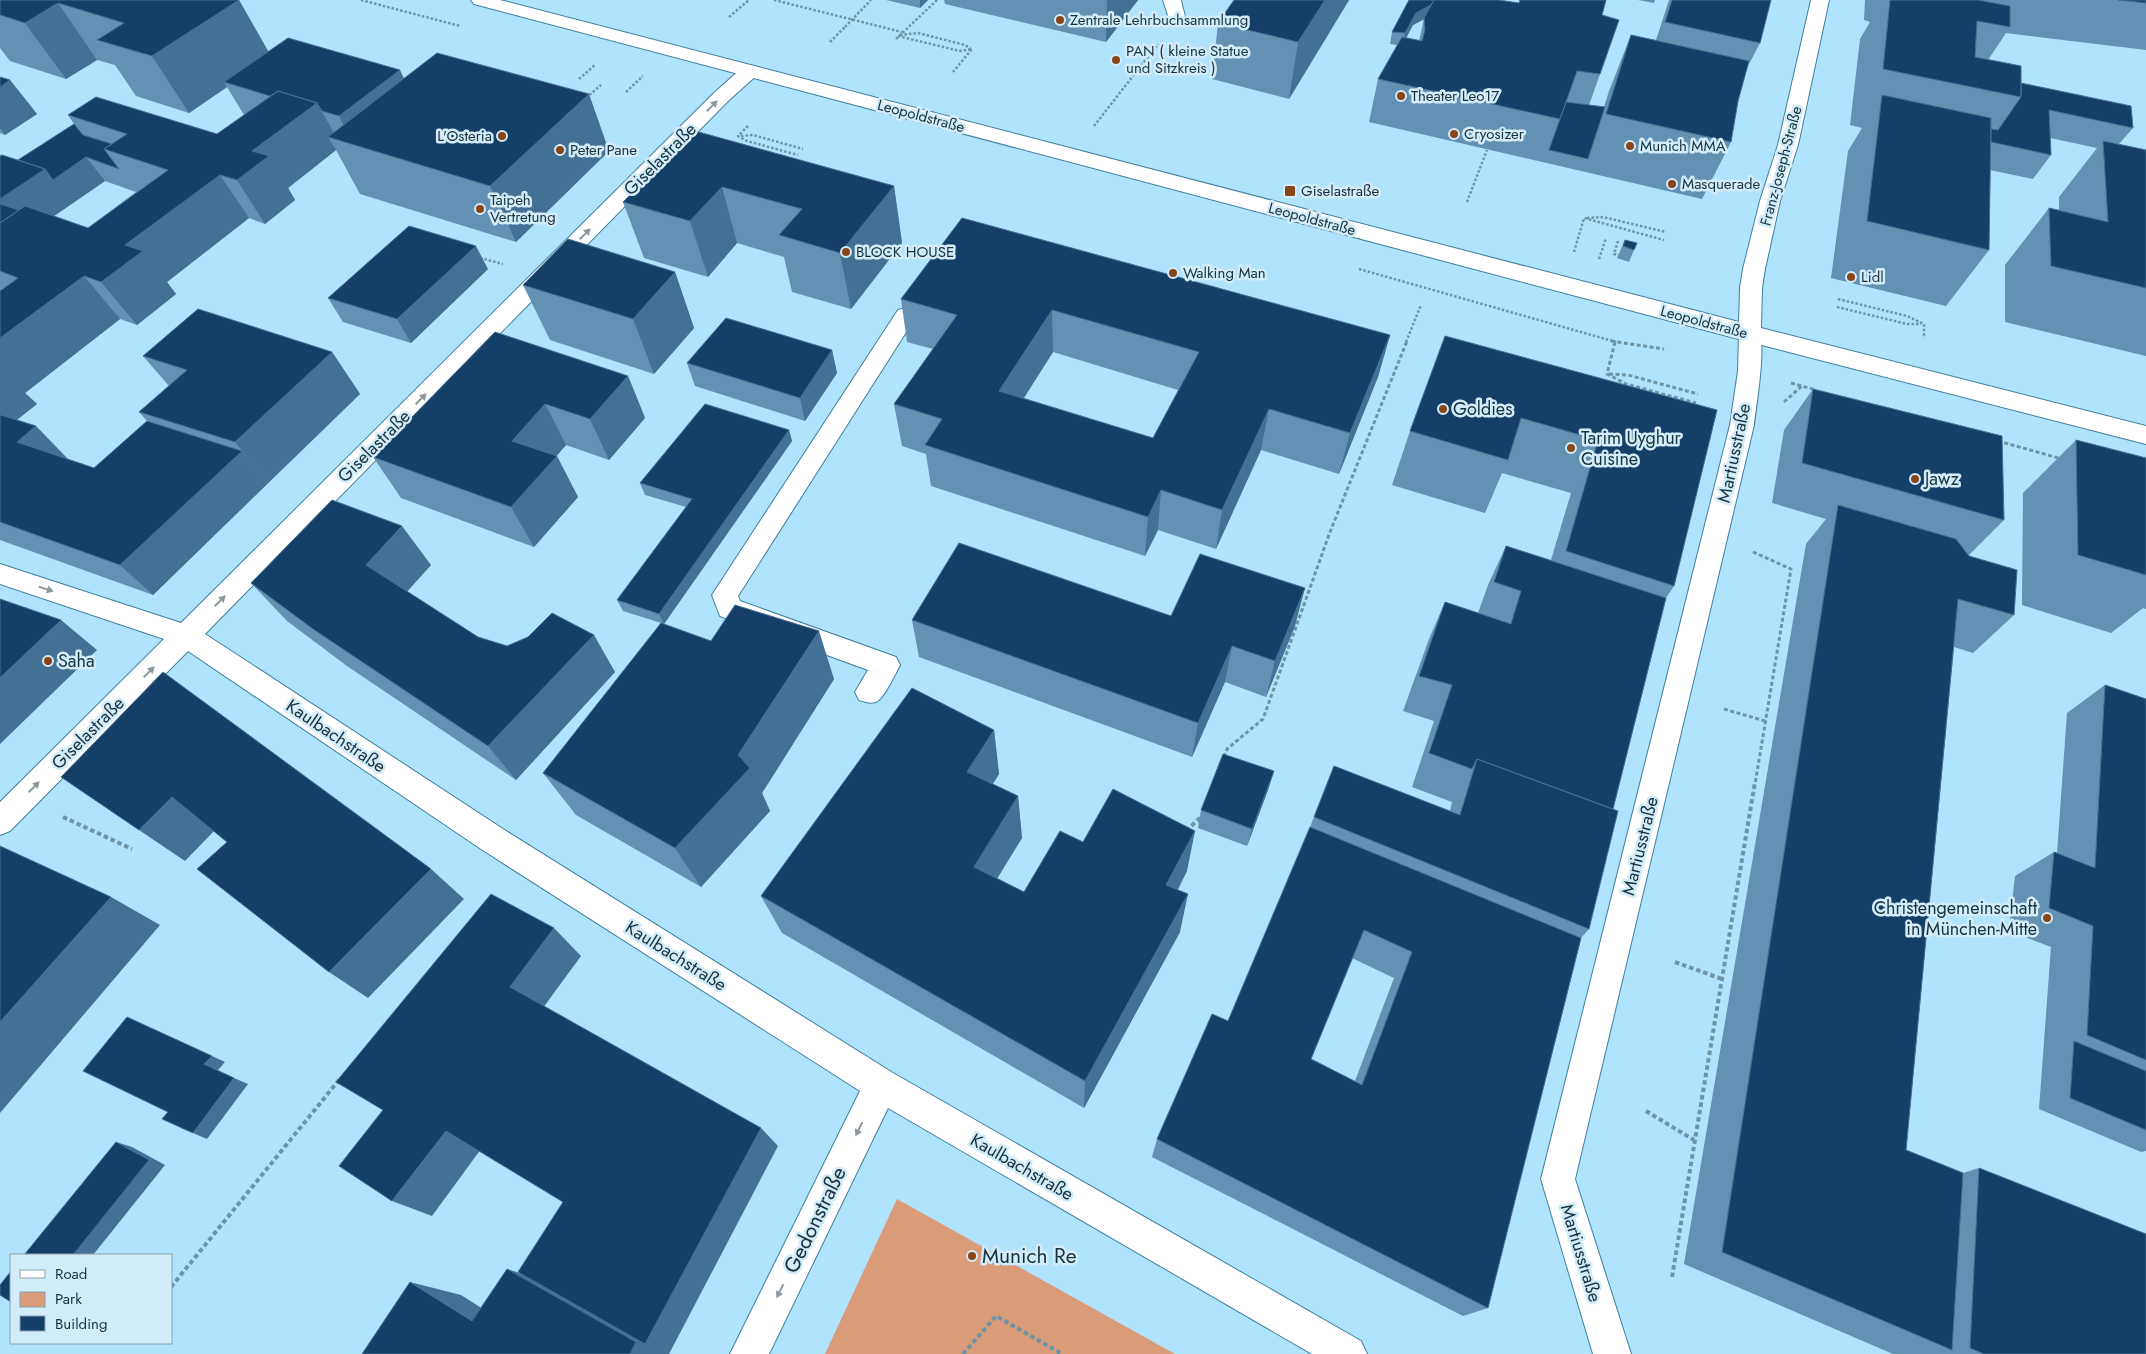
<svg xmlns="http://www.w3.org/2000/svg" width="2146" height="1354" viewBox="0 0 2146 1354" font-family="Jost,sans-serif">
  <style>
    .green { fill: #da9b78 }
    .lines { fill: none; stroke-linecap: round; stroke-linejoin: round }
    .service-casing { stroke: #3f7f9d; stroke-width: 2 }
    .pedestrian-casing { stroke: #3f7f9d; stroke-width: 2 }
    .minor-casing { stroke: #3f7f9d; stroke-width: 2 }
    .secondary-casing { stroke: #3f7f9d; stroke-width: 2 }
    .path-far2 { stroke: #6c95a8; stroke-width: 2.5; stroke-dasharray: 2.5 2; stroke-linecap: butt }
    .path-far1 { stroke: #6c95a8; stroke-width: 3; stroke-dasharray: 4 2.5; stroke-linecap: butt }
    .path { stroke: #6c95a8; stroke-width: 4; stroke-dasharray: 4.5 3; stroke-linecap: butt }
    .service { fill: #fff; fill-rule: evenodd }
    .pedestrian { fill: #fff; fill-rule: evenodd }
    .minor { fill: #fff; fill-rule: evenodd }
    .secondary { fill: #fff; fill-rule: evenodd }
    .path-bridge { stroke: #6c95a8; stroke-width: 2.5; stroke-dasharray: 2.5 2; stroke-linecap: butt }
    .wall { fill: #6291b3; fill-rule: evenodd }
    .shaded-wall { fill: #437095 }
    .building { fill: #143f69; stroke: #437095; fill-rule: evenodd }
    .oneway { fill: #8b989e }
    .poi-dot { fill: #884517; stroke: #d3ecf9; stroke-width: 2 }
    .labels { text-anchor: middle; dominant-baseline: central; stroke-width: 5; stroke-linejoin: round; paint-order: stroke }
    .far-poi-label { font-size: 15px; fill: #17323e; stroke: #d3ecf9; text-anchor: start }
    .far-street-label { font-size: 15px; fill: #17323e; stroke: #d3ecf9 }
    .street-label { font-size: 18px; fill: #17323e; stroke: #d3ecf9 }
    .poi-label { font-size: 18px; fill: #17323e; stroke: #d3ecf9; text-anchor: start }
    .near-street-label { font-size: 21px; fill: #17323e; stroke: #d3ecf9 }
    .near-poi-label { font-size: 21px; fill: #17323e; stroke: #d3ecf9; text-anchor: start }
  </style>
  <rect width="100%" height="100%" fill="#b0e3fd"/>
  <path class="green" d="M897,1199L1175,1354H825Z"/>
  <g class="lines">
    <defs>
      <path id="service" d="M906,308L914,310L917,315L738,596L740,601L896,657L900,665C896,673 885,695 879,700C873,705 866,702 859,700L855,692L868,670L720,616L712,595L898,310Z"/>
      <path id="pedestrian" d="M1163,0H1181L1186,21L1183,25L1177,26L1171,25Z"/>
      <path id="minor" d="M750,65L757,67L759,71L757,75L728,101L205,634L503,829L893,1073L1361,1341L1367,1354H1312L888,1108L769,1354H730L860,1091L481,849L188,651L10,831L0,835V802L164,639L0,584V564L181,623L714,93L743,67Z
        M1750,326L1758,329C1767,344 1756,405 1754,425L1575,1179L1631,1354H1593L1541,1179L1730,425L1738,371L1739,334L1742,329Z"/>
      <path id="secondary" d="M471,0H500L1739,322L1740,288L1743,269L1760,201L1778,145L1811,0H1829L1798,145L1780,201L1765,269L1762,288L1761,328L2146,426V444L1750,342L474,4Z"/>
    </defs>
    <use href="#service" class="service-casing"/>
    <use href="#pedestrian" class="pedestrian-casing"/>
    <use href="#minor" class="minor-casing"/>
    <use href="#secondary" class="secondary-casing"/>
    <path class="path-far2" d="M361,0L460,26
      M774,0L902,32
      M729,17L749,0
      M900,35L918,33L965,45L971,49
      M898,36L960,51L972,49L953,72
      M896,39L937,0
      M830,42L845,27
      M579,79L595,65
      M626,92L643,76
      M586,98L601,85
      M748,126L738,136L747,141L798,155
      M1094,126L1158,44
      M741,136L753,135L803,149
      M1467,202L1487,150
      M1587,218L1603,217L1666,232
      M1618,241L1614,254L1622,256
      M1574,252L1584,218L1664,240
      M480,258L503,264
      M1599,259L1606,238
      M1359,269L1616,342
      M1838,299L1907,316L1924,324V338
      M1837,307L1907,324H1921
      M1406,342L1421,305"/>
    <path class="path-far1" d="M1611,341L1664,349
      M1615,342L1607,374L1626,384L1696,403
      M1609,374L1628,375L1698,394
      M1791,383L1816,390
      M1784,402L1802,386
      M1998,441L2062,459
      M1753,552L1791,569L1755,784
      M1724,709L1765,721
      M1224,757L1227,749L1263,719L1330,532L1407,341"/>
    <path class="path" d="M63,817L132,849
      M1186,831L1202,816
      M1675,962L1722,979
      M1646,1111L1694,1140
      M1672,1277L1755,782
      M171,1287L339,1080
      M963,1354L996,1316L1062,1354"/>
    <use href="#service" class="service"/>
    <use href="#pedestrian" class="pedestrian"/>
    <use href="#minor" class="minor"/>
    <use href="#secondary" class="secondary"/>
    <path class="path-bridge" d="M845,27L871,0"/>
  </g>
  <path class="wall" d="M0,0H239L268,52L404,79L609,151L516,242L360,194L336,150L288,188L295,200L265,224L249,218L167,282L176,294L137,325L120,319L25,393L37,404L17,420L68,459L94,468L147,421L139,412L169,386L143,356L332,352L360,394L153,595L0,540V156L18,160L74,124L68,115L217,134L244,115L227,87L189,113L136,96L115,65L97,60L66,79L10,61L0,48ZM105,181L136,192L88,228L54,216Z
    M886,0H928L920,8Z
    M944,0H1138L1106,42L945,4Z
    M1349,0L1289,99L1212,79L1218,23Z
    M1409,0L1602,15L1600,74L1589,105L1604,107L1609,91L1631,35L1656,40L1669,0H1771L1760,43L1747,68L1738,101L1731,142L1702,199L1369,122L1378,79L1397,45L1390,44L1392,32ZM1424,19L1419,41L1406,38L1413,25Z
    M1638,0H1655L1654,3Z
    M1865,0H2146V50L2006,33L1988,60L2021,83L2133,128L2119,144L2146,150V356L2005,322V265L2049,208L2059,210V197L2097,148L2050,138L2051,155L2033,179L1990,170L1989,250L1946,306L1831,278L1848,151L1862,128L1850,125L1860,39L1870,22L1864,20Z
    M0,77L10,80L37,114L5,135L0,133Z
    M695,131L894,186L902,243L851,309L792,292L784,257L737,243L708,277L644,258L623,202Z
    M962,218L1390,335L1378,377L1339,474L1261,450L1216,549L1158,530L1145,556L931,486L926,454L902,446L894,404L933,349L907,342L901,299ZM1053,352L1178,390L1153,438L1024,398Z
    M1625,240L1634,250L1629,262L1617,258Z
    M488,269L411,343L343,322L328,298Z
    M675,272L694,328L654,374L550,340L523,285Z
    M1445,336L1717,410L1674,586L1666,598L1613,809L1589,929L1581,938L1488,1308L1463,1316L1152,1157L1157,1139L1228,1021L1310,827L1334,766L1450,811L1452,802L1412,787L1434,721L1403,711L1429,639L1445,602L1478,613L1488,585L1506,546L1551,560L1571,493L1502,473L1485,513L1392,485L1410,431ZM1352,958L1394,978L1355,1081L1311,1059Z
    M832,350L837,373L805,421L695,386L687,363Z
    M628,376L645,418L609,460L566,445L556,456L578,497L534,547L401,498L373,457Z
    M1813,389L2004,520L1969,555L2014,615L1973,653L1954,647L1906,1150L1963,1173L1979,1168L2146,1354H1893L1684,1264L1806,544L1826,519L1772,503L1784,430Z
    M789,430L792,441L664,624L711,641L834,679L762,793L770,811L701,887L576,815L543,773L661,623L623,611L617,600L686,507L645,495L640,483Z
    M2076,440L2146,458V609L2143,608L2111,633L2022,605L2023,493Z
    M431,565L407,591L478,637L507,646L615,672L516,780L347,666L287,621L251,583Z
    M1171,616L1295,626L1266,697L1225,682L1192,757L919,657L912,620Z
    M2105,685L2146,699V1151L2141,1152L2039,1109L2051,947L2009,931L2015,876L2054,852L2057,853L2067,713Z
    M994,730L999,774L993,784L1018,796L1022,838L997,878L1024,892L1083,842L1187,871L1178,890L1180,932L1084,1108L782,933L761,896Z
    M1274,771L1268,790L1247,846L1198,828L1201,810Z"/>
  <path class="shaded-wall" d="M239,0L271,56L224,82L227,87L189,113L152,56Z
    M920,0H928L920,8Z
    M1107,0H1138L1106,42Z
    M1325,0H1349L1289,99L1298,42Z
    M1441,0L1442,10L1413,25L1402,46L1405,33L1416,13Z
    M58,3L97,60L66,79L25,23Z
    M400,70L416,104L354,145L339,116Z
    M10,80L37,114L5,135L0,128V87Z
    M589,94L609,151L516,242L490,186Z
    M317,103L338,140L328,137L336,150L288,188L295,200L265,224L237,180L252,151Z
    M86,157L105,181L41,225L0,208V199L45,169Z
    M220,175L249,218L167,282L176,294L137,325L101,282L125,245Z
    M894,186L902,243L851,309L840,253Z
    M722,187L737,243L708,277L690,221Z
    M476,246L488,269L411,343L397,319Z
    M675,272L694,328L654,374L633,319Z
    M84,276L120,319L25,393L37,404L0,433V338Z
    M1052,310L1053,352L1002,432L999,391Z
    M1390,335L1378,377L1339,474L1350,433Z
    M832,350L837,373L805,421L800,398Z
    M332,352L360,394L268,483L235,442Z
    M628,376L645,418L609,460L590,419Z
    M545,404L566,445L548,466L557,456L578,497L534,547L511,507L512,441Z
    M1269,409L1261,450L1216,549L1222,510Z
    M36,426L68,459L51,474L17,442Z
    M789,430L792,441L664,624L659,614Z
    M242,451L268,483L153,595L120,565Z
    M1161,490L1158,530L1145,556L1148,517Z
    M402,526L431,565L396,604L366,565Z
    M1305,588L1295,626L1266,697L1275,661Z
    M61,620L97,650L0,744V678Z
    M819,631L834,679L762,793L770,811L701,887L675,848L738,755Z
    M594,635L615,672L516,780L488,746Z
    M1232,646L1225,682L1192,757L1198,723Z
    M994,730L999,774L973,815L967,772Z
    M1274,771L1268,790L1247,846L1252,829Z
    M1018,796L1022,838L981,905L974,867Z
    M172,797L216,829L185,861L139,830Z
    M1195,831L1187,871L1160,922L1166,885Z
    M431,869L464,899L368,998L329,972Z
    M1188,894L1180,932L1084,1108L1085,1081Z
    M111,897L160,925L0,1113V1022Z
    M554,928L581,956L540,1012L510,987Z
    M212,1056L225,1062L218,1070L204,1064Z
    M234,1078L248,1084L207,1139L193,1133Z
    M761,1128L778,1146L669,1354H630L507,1269L551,1283Z
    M446,1131L481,1149L432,1216L392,1201Z
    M116,1142L132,1147L165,1165L93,1255H73Z
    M410,1282L461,1295L519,1332L472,1321Z"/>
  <path class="building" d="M0,0H239L152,56L97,40L124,23L58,3L25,23L0,15Z
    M1234,0H1325L1298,42L1218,23Z
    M1409,0H1434L1431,5L1416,13L1405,33L1392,32Z
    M1434,0H1498L1519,3L1520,0H1606L1602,15L1619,20L1600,74L1577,71L1560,119L1378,79L1402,37L1422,41L1425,30L1424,18Z
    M1672,0H1771L1760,43L1665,22Z
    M1890,0H1978L2010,6V27L1977,21L1975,57L2021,66V97L1883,69Z
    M2118,0H2146V3Z
    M1631,35L1749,61L1738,101L1731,142L1606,114Z
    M288,38L400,70L339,116L322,111L317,103L278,91L270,96L224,82Z
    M437,53L589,94L490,186L328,137Z
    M0,77L10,80L0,87Z
    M2021,83L2131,106L2133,128L2049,110L2051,155L1991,142V129L1998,130L2021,97Z
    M278,91L317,103L252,151L269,156L237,180L220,175L125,245L143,251L101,282L84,276L0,338V291L18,278L0,271V223L25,206L88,228L168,170L104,149L127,134L68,115L96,97L217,134Z
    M1882,95L1991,118L1989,250L1867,221Z
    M1566,102L1605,107L1588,159L1549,150Z
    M74,124L83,135L112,144L104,149L119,169L86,157L53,180L45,169L18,160Z
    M695,131L894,186L840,253L779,235L802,209L722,187L690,221L623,202Z
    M2103,141L2146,150V288L2051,266L2049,208L2108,222Z
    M2,155L45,169L0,199V156Z
    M0,204L19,210L0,223Z
    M962,218L1390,335L1350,433L1269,409L1222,510L1161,490L1148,517L925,445L942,419L894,404L957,315L901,299ZM1052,310L1199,352L1153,438L999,391Z
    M409,226L476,246L397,319L328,298Z
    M568,239L675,272L633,319L523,285Z
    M1625,240L1637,243L1634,250L1623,246Z
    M198,309L332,352L235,442L139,412L187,370L143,356Z
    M726,318L832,350L800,398L687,363Z
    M495,332L628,376L590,419L545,404L512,441L557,456L511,507L373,457Z
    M1445,336L1717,410L1674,586L1566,551L1598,440L1521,418L1508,460L1410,431Z
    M1813,389L2002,436L2004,520L1802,463Z
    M705,404L789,430L659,614L617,600L692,499L640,483Z
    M0,415H1L36,426L17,442L94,468L147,421L242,451L120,565L0,522Z
    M2076,440L2146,458V575L2078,555Z
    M332,500L402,526L366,565L478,637L507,646L528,637L552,613L594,635L488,746L313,629L251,583Z
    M1838,505L1956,539L1969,556L2017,570L2014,615L1958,599L1906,1150L1963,1173L1952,1350L1722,1252Z
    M959,543L1171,616L1200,554L1305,588L1275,661L1232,646L1198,723L912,620Z
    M1506,546L1666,598L1613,809L1477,759L1472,769L1429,753L1452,685L1419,676L1445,602L1511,624L1521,591L1494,582Z
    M0,599L61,620L0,678Z
    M735,605L819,631L738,755L750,768L675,848L543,773L661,623L711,641Z
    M163,672L431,869L329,972L197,869L227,842L172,797L139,830L61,777Z
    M2105,685L2146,699V1060L2087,1035L2093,926L2049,908L2054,852L2095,868Z
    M912,688L994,730L967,772L1018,796L974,867L1024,892L1060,831L1083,842L1113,789L1195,831L1166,885L1188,894L1085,1081L761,896Z
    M1223,754L1274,771L1252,829L1201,810Z
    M1477,759L1618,811L1589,929L1314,817L1334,766L1460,815Z
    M1310,827L1581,938L1488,1308L1157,1139L1212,1014L1228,1021ZM1364,930L1412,952L1362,1085L1311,1059Z
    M0,846L111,897L0,1022Z
    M491,894L554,928L510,987L761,1128L645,1344L518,1272L563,1202L446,1131L392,1201L339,1166L383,1110L336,1082Z
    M127,1017L212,1056L204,1064L234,1078L193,1133L162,1119L168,1112L83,1071Z
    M2074,1041L2146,1071V1130L2070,1098Z
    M116,1142L149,1160L73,1255H24Z
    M1979,1168L2146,1234V1354H1984L1970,1348Z
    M507,1269L636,1342L630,1354H362L410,1282L472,1321Z
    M11,1271V1302L0,1295V1285Z"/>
  <defs><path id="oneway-solid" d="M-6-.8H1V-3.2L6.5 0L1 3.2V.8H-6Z" transform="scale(1.25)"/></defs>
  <g class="oneway">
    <use href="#oneway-solid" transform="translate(712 106) rotate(-45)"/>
    <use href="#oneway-solid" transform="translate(585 234) rotate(-45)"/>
    <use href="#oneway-solid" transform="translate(421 399) rotate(-45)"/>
    <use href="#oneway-solid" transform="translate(46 589) rotate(18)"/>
    <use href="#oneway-solid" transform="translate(220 601) rotate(-45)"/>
    <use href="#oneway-solid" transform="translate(149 672) rotate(-45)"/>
    <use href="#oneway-solid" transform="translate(34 787) rotate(-45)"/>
    <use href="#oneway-solid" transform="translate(859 1129) rotate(116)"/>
    <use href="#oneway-solid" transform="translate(780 1291) rotate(116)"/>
  </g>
  <g class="poi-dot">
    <circle cx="1060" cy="20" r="5"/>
    <circle cx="1116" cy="60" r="5"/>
    <circle cx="1401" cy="96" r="5"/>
    <circle cx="1454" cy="134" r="5"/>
    <circle cx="502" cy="136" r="5"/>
    <circle cx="1630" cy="146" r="5"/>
    <circle cx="560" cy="150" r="5"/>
    <circle cx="1672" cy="184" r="5"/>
    <rect x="1284" y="185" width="12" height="12" rx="2.5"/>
    <circle cx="480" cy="209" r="5"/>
    <circle cx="846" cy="252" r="5"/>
    <circle cx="1173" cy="273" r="5"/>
    <circle cx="1851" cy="277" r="5"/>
    <circle cx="1443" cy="409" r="5"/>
    <circle cx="1571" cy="448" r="5"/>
    <circle cx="1915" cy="479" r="5"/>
    <circle cx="48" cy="661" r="5"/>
    <circle cx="2047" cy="918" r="5"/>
    <circle cx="972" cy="1256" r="5"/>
  </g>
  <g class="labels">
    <g class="far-poi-label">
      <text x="1070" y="20">Zentrale Lehrbuchsammlung</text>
      <text x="1126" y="51">PAN ( kleine Statue<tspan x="1126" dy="17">und Sitzkreis )</tspan></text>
      <text x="1411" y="96">Theater Leo17</text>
      <text x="1464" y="134">Cryosizer</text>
      <text x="492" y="136" text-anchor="end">L'Osteria</text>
      <text x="1640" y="146">Munich MMA</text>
      <text x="570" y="150">Peter Pane</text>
      <text x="1682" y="184">Masquerade</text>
      <text x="1301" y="191">Giselastraße</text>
      <text x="490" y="200">Taipeh<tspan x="490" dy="17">Vertretung</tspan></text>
      <text x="856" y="252">BLOCK HOUSE</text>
      <text x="1183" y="273">Walking Man</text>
      <text x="1861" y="277">Lidl</text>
    </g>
    <g class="far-street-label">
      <text transform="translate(921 116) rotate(15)">Leopoldstraße</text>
      <text transform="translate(1781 166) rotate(-75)">Franz-Joseph-Straße</text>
      <text transform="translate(1312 219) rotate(15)">Leopoldstraße</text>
      <text transform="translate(1704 322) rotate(15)">Leopoldstraße</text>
    </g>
    <g class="street-label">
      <text transform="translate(660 159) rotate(-45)">Giselastraße</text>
      <text transform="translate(374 446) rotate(-45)">Giselastraße</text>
      <text transform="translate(1734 453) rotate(-78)">Martiusstraße</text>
      <text transform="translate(88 733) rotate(-45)">Giselastraße</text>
      <text transform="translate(336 736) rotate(34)">Kaulbachstraße</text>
      <text transform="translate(1640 846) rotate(-76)">Martiusstraße</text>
      <text transform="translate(676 956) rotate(32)">Kaulbachstraße</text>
      <text transform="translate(1022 1167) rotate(30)">Kaulbachstraße</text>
      <text transform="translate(1581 1253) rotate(73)">Martiusstraße</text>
    </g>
    <g class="poi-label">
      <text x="1453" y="409">Goldies</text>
      <text x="1581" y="438">Tarim Uyghur<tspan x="1581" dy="21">Cuisine</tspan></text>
      <text x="1925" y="479">Jawz</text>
      <text x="58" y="661">Saha</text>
      <text x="2037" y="908" text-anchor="end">Christengemeinschaft<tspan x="2037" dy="21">in München-Mitte</tspan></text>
    </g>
    <g class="near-street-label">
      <text transform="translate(815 1220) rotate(-64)">Gedonstraße</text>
    </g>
    <g class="near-poi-label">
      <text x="982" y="1256">Munich Re</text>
    </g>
  </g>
  <rect x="10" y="1254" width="162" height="90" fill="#d3ecf9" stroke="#88a2ae"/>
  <rect x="20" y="1270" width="25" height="8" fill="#ffffff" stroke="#88a2ae"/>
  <text x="55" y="1279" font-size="15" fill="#17323e">Road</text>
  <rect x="20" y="1292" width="25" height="15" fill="#da9b78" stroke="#88a2ae"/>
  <text x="55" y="1304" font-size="15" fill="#17323e">Park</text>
  <rect x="20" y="1316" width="25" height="15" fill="#143f69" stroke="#88a2ae"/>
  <text x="55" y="1329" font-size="15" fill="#17323e">Building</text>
</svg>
